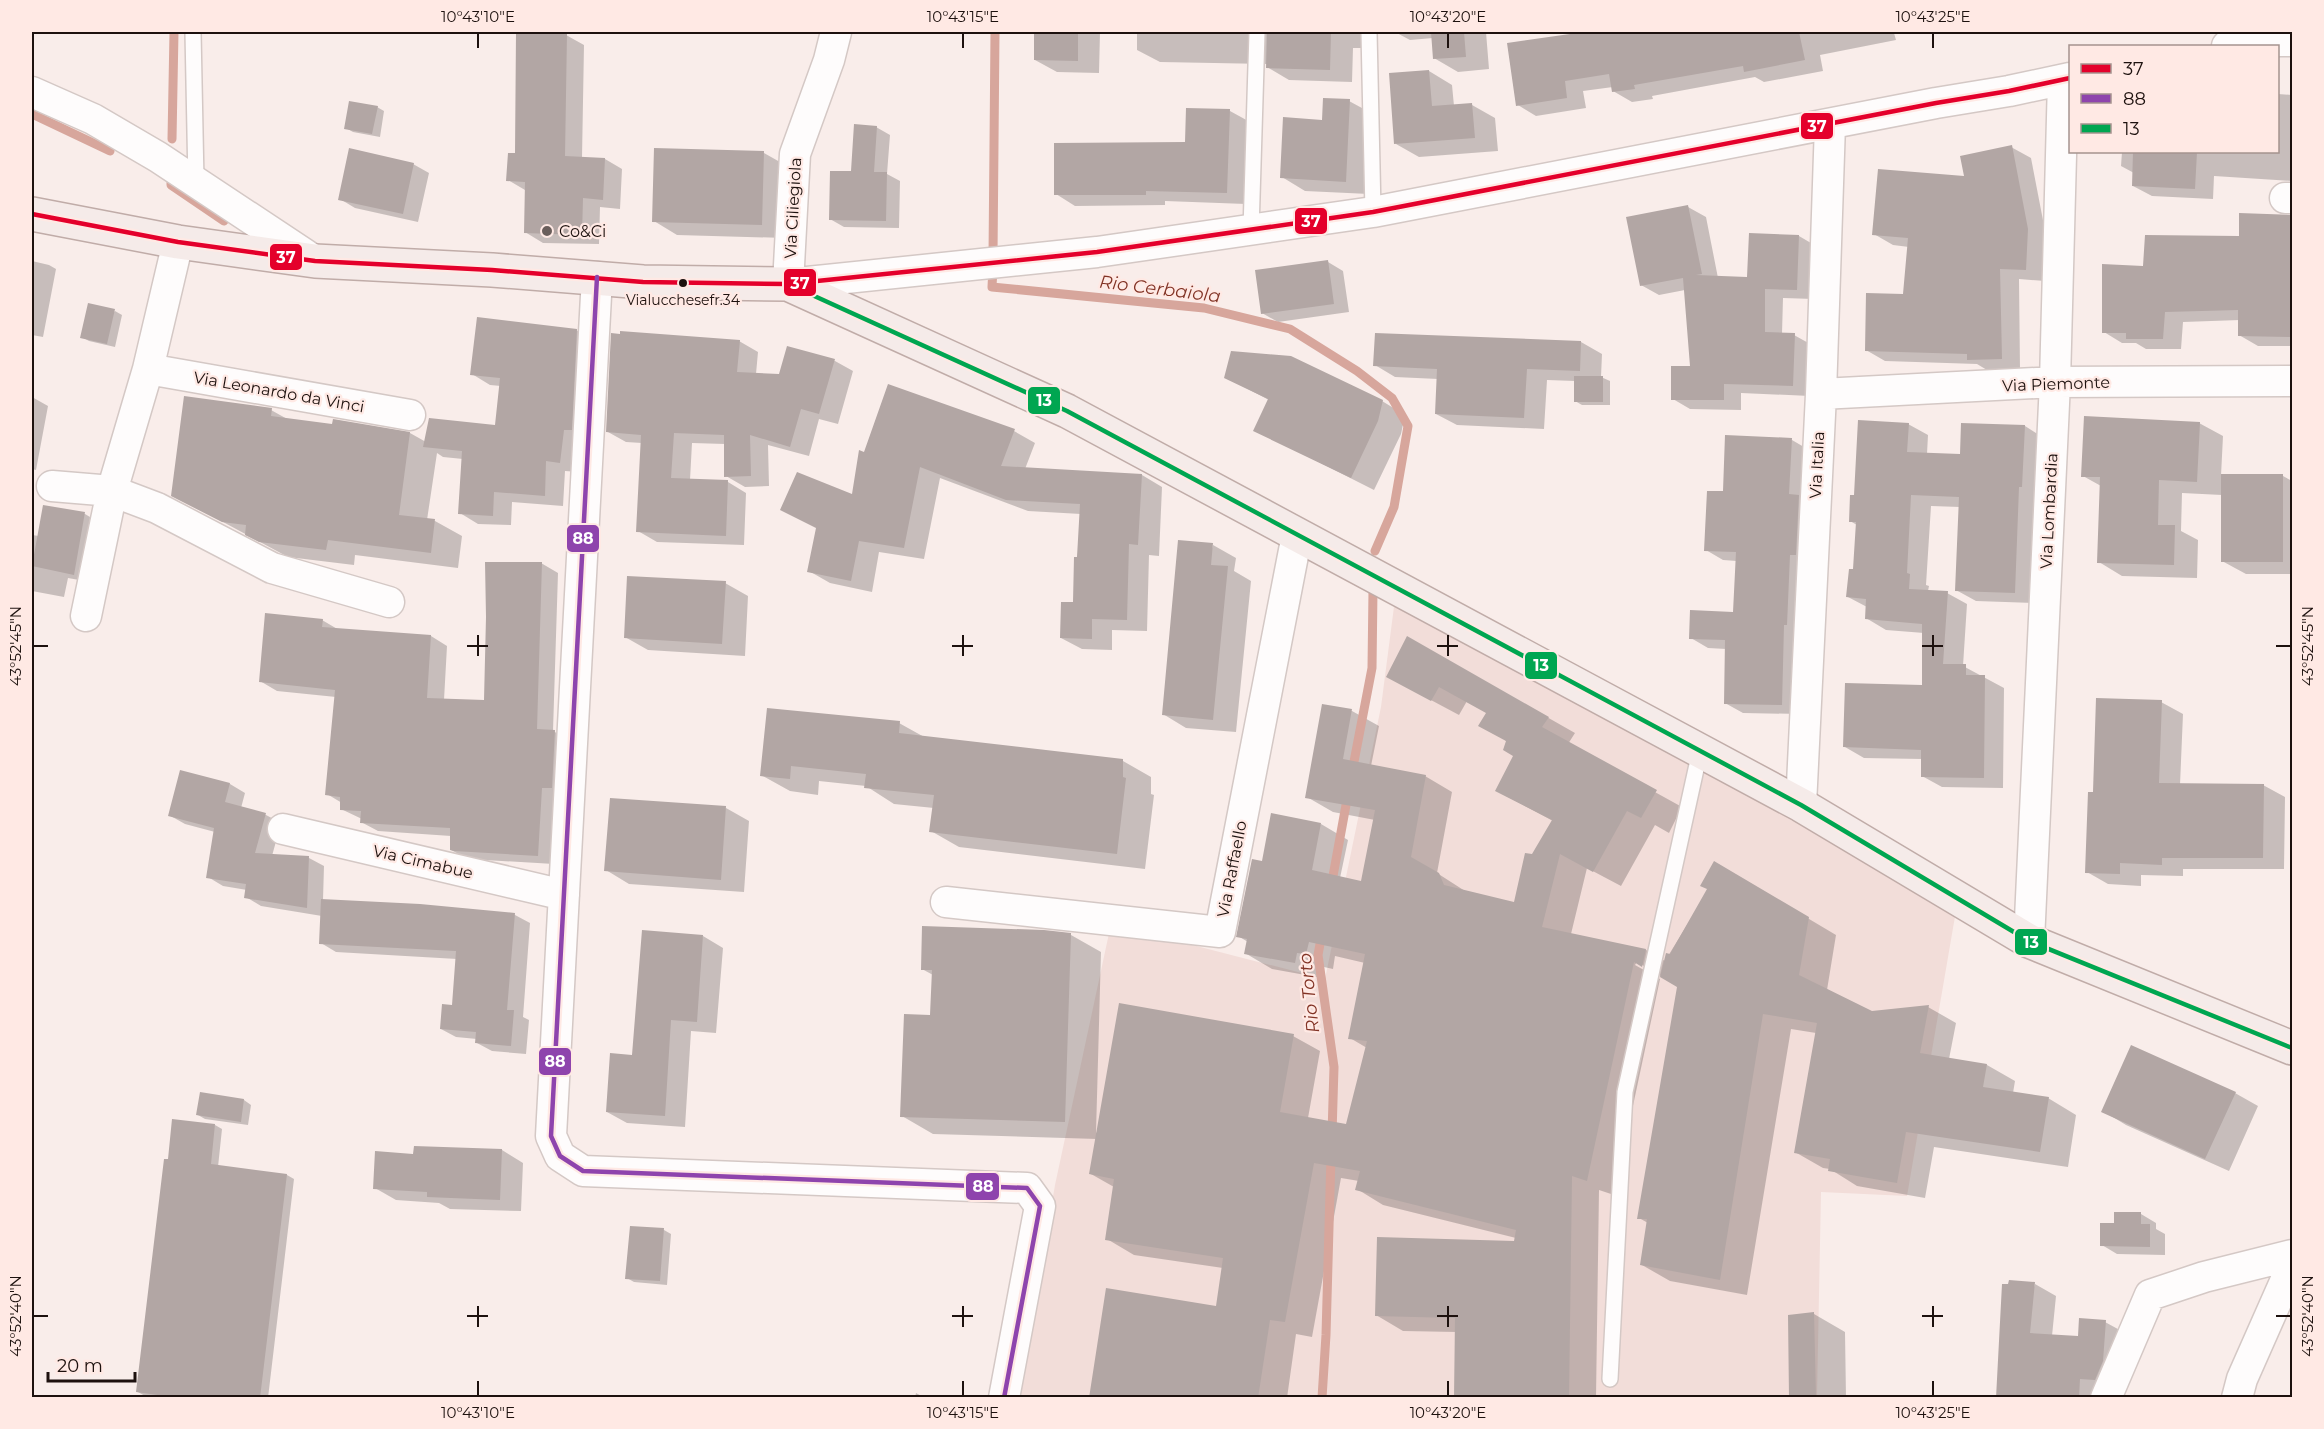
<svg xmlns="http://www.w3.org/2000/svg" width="2324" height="1429" viewBox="0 0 2324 1429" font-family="Montserrat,sans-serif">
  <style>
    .built { fill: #f2ddd9 }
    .shadow { fill: #0003 }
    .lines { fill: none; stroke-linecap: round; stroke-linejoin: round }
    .stream { stroke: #d7a69c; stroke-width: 9 }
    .building { fill: #b2a6a4 }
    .service-casing { stroke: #d4c8c5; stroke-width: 18 }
    .minor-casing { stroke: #d4c8c5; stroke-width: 33 }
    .primary-casing { stroke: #c0aca8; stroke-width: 36 }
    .service { stroke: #fefcfc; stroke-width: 15 }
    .minor { stroke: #fefcfc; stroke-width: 30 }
    .primary { stroke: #f5ebe9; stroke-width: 33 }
    .bus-1-casing { stroke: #ffe9e4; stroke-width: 9 }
    .bus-2-casing { stroke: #ffe9e4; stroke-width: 9 }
    .bus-3-casing { stroke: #ffe9e4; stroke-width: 9 }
    .bus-1 { stroke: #e4002b; stroke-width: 4.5 }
    .bus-2 { stroke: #8e44ad; stroke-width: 4.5 }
    .bus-3 { stroke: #00a651; stroke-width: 4.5 }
    .ticks { fill: none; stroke: #1d110e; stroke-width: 2 }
    .poi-dot { fill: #6a5e5b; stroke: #ffe9e4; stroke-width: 2 }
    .bus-dot { fill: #1d110e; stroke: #ffe9e4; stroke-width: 2 }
    .labels { text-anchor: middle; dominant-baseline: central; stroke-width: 4.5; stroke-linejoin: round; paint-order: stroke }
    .bus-label { font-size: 14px; fill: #1d110e; stroke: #ffe9e4 }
    .street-label { font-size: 16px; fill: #1d110e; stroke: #ffe9e4 }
    .poi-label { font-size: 16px; fill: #1d110e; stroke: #ffe9e4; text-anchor: start }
    .water-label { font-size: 18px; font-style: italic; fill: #823325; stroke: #ffe9e4 }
    .line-badge { stroke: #ffe9e4; stroke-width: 2 }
    .badge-label { font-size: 16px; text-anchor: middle; font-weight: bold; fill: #fff }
    .neatline { fill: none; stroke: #1d110e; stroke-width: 2 }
    .ticks-label { font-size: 15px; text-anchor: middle; fill: #1d110e }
  </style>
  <rect width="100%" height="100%" fill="#f9edea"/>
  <path class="built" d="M1395,599L1958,899L1907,1196L1821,1192L1817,1397L1019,1398L1055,1185L1111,924L1325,979L1381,707Z"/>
  <path class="shadow" d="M1036,32H1100L1099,73L1057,72L1035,60Z
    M1137,32H1376L1367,48H1353L1352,82L1289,80L1267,67V64L1160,62L1137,50Z
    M1395,32H1486L1489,69L1458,72L1434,58L1433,38L1410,40Z
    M1581,32H1901L1894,33L1896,40L1820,55L1823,71L1764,82L1755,77L1652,96L1653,99L1632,102L1613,91V87L1583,91L1586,108L1536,116L1518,105Z
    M566,35L584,45L582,158L605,159L622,169L620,209L600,207L599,244L543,243L525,232V190L508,180L516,155Z
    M1429,71L1452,85L1454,106L1472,105L1495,118L1498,151L1419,157L1396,144Z
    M2278,94L2292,95V181L2214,176L2213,199L2152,196L2133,186L2134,173L2121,166L2122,152H2278Z
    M1349,101L1373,114L1369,194L1305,191L1282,177L1323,121Z
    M377,107L384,111L380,137L353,132L346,128Z
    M1230,111L1250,122L1246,204L1165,201V205L1075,206L1056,194L1186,143Z
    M876,127L890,135L887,174L900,181L899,228L844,227L830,219Z
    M2011,147L2031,158L2047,241L2045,281L2019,279L2020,370H1987L1977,364L1885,361L1866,350L1904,296L1909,247L1893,245L1874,234Z
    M764,153L787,166L785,238L677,235L654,221Z
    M413,164L429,173L418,222L355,208L340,199Z
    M1688,207L1706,217L1718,278L1749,279L1799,236L1816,246L1814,299L1783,298L1782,334L1794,335L1812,345L1810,396L1741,393V410L1690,409L1673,399L1692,367L1685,290L1659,295L1641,285Z
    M2292,216V346H2258L2239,335L2240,320L2183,322L2181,349H2146L2136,343H2122L2104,332L2145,267L2240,238L2285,217Z
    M32,261L49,265L56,269L43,337L32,335Z
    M1328,262L1343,271L1349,312L1278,322L1262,313Z
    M115,311L122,315L115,347L89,341L82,337Z
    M576,330L595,341L579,472L565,471L563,506L512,502L511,525L478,524L460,513L463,459L443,457L437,453L427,520L435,521L462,536L458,568L355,555L354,565L288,557L173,495L271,410L289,420L334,426V421L410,433L426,442L496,426L501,386L490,385L472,374Z
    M1376,334L1581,342L1602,354L1601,377L1610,381V405H1582L1575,401V381L1547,380L1544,429L1457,425L1436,414L1438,379L1395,377L1375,365Z
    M739,341L758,352L756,374L780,375L788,348L835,361L853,371L838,424L819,419L809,456L768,445L769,486L745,487L726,476L725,444L692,443L690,480L728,482L746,493L744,545L657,542L638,531L642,443L626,442L608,432Z
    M1225,377L1382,401L1405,415L1401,434L1374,490L1255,430L1269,400Z
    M888,386L1014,431L1035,443L1025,469L1142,475L1162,487L1159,556L1149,555L1147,631L1112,630V650L1082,649L1061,638L1074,603L1081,514L1028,511L940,478L924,559L879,552L872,592L830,583L809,571L853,497L864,454Z
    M32,397L48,406L36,470L32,469Z
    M2199,423L2223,436L2221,476H2283L2292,481V574H2246L2222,561V495L2182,493L2181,531L2198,540L2197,578L2122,576L2099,562L2101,486L2083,476Z
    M1908,424L1928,435L1927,454L1962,456L2025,426L2044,438L2034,603L1976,601L1956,590L1960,507L1931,506L1926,585L1929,586L1928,591L1947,593L1967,604L1963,666L2004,688L2003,788L1942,787L1922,776V759L1864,758L1845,747L1923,687L1924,633L1886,630L1866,618L1867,607L1848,597L1854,571L1857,525L1850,521L1855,497Z
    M1792,440L1809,450L1800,714L1743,713L1725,703L1726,649L1708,648L1691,638L1735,614L1737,561L1723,560L1706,550L1724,493Z
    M44,506L85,514L100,523L90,582L68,578L64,597L32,591V535L39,536Z
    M1213,545L1236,558L1234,571L1251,581L1236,732L1186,728L1163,714Z
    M541,563L558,573L553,731L571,741L554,864L468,859L451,850V836L378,831L361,822L362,819L341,809L342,803L327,794L336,697L277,691L260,681L322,620L339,630L431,636L447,646L444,700L485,702Z
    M725,583L748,596L745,656L648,650L625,637Z
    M1408,638L1575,733L1568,744L1682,807L1669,833L1655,825L1621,886L1587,868L1571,934L1646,950L1665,961L1709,889L1715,863L1836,935L1827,990L1871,1012L1928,1007L1956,1023L1949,1059L1987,1065L2015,1081L2013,1093L2048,1098L2076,1115L2068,1167L1934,1147L1925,1198L1857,1186L1830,1169L1823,1168L1795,1152L1816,1033L1791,1029L1747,1295L1670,1281L1642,1265L1648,1223L1639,1218L1678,986L1637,962L1635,965L1660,979L1614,1195L1599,1190L1596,1398H1455L1456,1332L1403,1331L1376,1315L1516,1242V1238L1383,1205L1357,1189L1359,1181L1341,1178L1312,1337L1296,1334L1287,1398H1091L1217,1307L1223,1268L1134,1255L1107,1239L1114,1187L1091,1174L1097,1139L933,1134L902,1116L932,1017L933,975L922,969L1071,935L1101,952L1096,1133L1293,1036L1320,1051L1308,1118L1348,1125L1367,1048L1350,1038L1365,963L1335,956L1333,969L1324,967L1322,978L1272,969L1245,953L1248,942L1238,936L1263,863L1321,824L1348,840L1340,878L1362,882L1375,820L1333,812L1307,797L1324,706L1352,711L1379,726L1371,766L1425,776L1452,792L1437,873L1465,891L1515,904L1533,856L1553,821L1497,791L1515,755L1488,713L1467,701L1459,715L1414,691Z
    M2161,702L2183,714L2180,785H2263L2285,797L2284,869H2183V876L2141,875V886L2108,884L2087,872L2094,794Z
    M899,723L926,738L1123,761L1151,777V794L1154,795L1145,869L959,847L931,831L934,808L894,804L866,786L819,781L818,795L790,791L761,775Z
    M181,772L230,784L245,793L241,808L266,815L281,823L272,856L309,858L324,866L323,900L515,915L530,923L523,1017L529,1020L526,1054L492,1051L477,1043V1039L456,1037L441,1029L453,1007L457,959L336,952L321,943L322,916L261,906L246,897L247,890L223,886L208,877L215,832L185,824L169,815Z
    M726,808L749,821L744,892L629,884L606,870Z
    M703,936L723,948L716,1033L691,1031L685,1127L627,1123L607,1112L633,1056Z
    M2235,1093L2258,1106L2229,1171L2126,1125L2103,1111Z
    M201,1094L244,1100L251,1105L248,1125L205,1119L198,1115Z
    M215,1125L222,1129L218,1167L287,1175L294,1179L268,1398L145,1396L138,1392L169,1161Z
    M502,1150L523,1163L521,1211L450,1209L439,1203L396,1200L375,1188L415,1155Z
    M2141,1214L2156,1223V1229L2165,1234V1255L2117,1254L2102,1245L2115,1225Z
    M631,1228L664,1230L671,1234L667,1285L634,1282L627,1278Z
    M2035,1284L2056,1296L2052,1336L2079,1338L2105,1322L2127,1334L2101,1398H1999Z
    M1814,1314L1845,1332L1846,1398H1790Z
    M916,1393L925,1398H915Z"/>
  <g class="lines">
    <path class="stream" d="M32,114L110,151
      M172,139L174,32
      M171,183V185L224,221
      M993,257L995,32
      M993,268L992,287L1204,308L1290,329L1357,371L1392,398L1408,426L1394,507L1375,551
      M1352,772L1372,668L1373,590
      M1331,887L1348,794
      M1322,933L1318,955L1334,1067L1332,1134
      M1322,1398L1326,1335L1331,1156"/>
  </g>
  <path class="building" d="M1034,32H1078V61L1034,60Z
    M1267,32H1331L1330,70L1266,68Z
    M1431,32H1464L1466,57L1433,59Z
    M1584,32H1799L1805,60L1744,72L1743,66L1634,85L1635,89L1612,92L1609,74L1565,81L1567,98L1516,106L1507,43Z
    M516,33H567L565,156L605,158L603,200L583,198L582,235L524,233L525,182L506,181L508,153H515Z
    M1429,70L1432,106L1472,103L1475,138L1394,144L1389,73Z
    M1323,98L1350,99L1346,182L1280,178L1283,117L1322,120Z
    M349,101L378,106L372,134L344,129Z
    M1186,108L1230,109L1227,193L1146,191V195H1054V143L1185,142Z
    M854,124L877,126L874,172H887L886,221L829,220L830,171H851Z
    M2012,145L2028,229L2026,270L2000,269L2002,359L1967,360V354L1865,351L1866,293L1903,294L1908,238L1872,235L1878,169L1964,176L1960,156Z
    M349,148L414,163L403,214L338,200Z
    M654,148L764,151L762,225L652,222Z
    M2133,152H2197L2195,189L2132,186Z
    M1688,205L1702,274L1696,275L1747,277L1749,233L1799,235L1797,290L1765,289V332L1795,333L1793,386L1724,384V400H1671V366H1690L1683,278L1640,286L1626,217Z
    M2239,213L2292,215V337L2238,336V310L2165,312L2163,339H2126V333H2102V264L2143,266L2145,235L2239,236Z
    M1328,260L1334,304L1261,314L1255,270Z
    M88,303L115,309L107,344L80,338Z
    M477,317L577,329L572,430H564L560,463L546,461L545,496L494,492L493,516L458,514L462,451L423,447L429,418L495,425L500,378L470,375Z
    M620,331L740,340L737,372L779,374L787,346L835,359L819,414L801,409L790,447L750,435L751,476L724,477V435L674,433L671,478L728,480L726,536L636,532L641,435L606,432L611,333L620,334Z
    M1375,333L1581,341L1580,371L1527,369L1524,418L1435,414L1437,369L1373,366Z
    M1231,351L1291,356L1383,400L1378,421L1351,478L1253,431L1268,399L1224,378Z
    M1574,376H1603V402H1574Z
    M888,384L1015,429L1001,466L1142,474L1138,545L1129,544L1127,620L1092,619V639L1060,638L1061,602H1073L1074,557H1077L1080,504L1006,500L920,467L904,548L859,541L851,581L807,572L816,528L780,510L797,472L852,494L859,450L864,452Z
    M184,396L272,408L271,416L332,424L333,419L410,432L399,515L435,519L431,553L328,540L326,550L259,542L245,535L246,525L222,522L171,496Z
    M2084,416L2200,422L2197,482L2159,480L2158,525H2175L2174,565L2097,563L2100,477H2081Z
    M1858,420L1909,423L1907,452L1960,454L1961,423L2025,425L2022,487H2019L2015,593L1955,591L1959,497L1911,495L1907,573L1910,574L1909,589L1948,591L1943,664H1966V675H1985L1984,778L1921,777V750L1843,747L1845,683L1922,685V624L1865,619L1866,599L1846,597L1849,569H1853L1856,522H1849L1850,495H1854Z
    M1725,435L1792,438L1789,494L1799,495L1796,555H1790L1787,625H1784L1782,705L1724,704L1725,640L1689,639L1690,610L1733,612L1736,552L1704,551L1707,491H1723Z
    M2221,474H2283V562H2221Z
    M43,505L85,512L74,575L32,566Z
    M1178,540L1213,543L1211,565L1228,566L1213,720L1162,715Z
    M485,562H542L537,729L555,730L552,788H542L538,856L454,851L450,850V828L360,823L361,811L340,810V797L325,795L335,690L259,682L265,613L323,619L322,627L431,635L427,698L484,700L486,617Z
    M627,576L726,581L722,644L624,638Z
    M1407,636L1549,717L1542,727L1657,790L1641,818L1627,811L1593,872L1560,854L1542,927L1646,949L1642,967L1634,962L1587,1181L1572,1176L1569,1398H1454L1455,1318L1375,1316L1377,1237L1514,1241L1516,1230L1355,1190L1360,1171L1314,1163L1285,1322L1270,1320L1258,1398H1089L1106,1288L1216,1306L1223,1258L1105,1240L1114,1179L1089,1174L1119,1003L1294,1034L1280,1112L1346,1124L1367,1041L1348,1039L1365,954L1309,942L1306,954L1297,953L1295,963L1244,954L1247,939L1236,937L1252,859L1262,861L1271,813L1321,823L1312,870L1361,881L1375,810L1305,798L1322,704L1352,709L1343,759L1426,775L1411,857L1439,873L1444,885L1514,902L1525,853L1532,854L1552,820L1495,791L1513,756L1503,750L1506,741L1478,726L1486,713L1439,687L1431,701L1386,677Z
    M2096,698L2162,700L2159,783L2264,784L2263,858H2162V865L2120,863V874L2085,873L2088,792H2093Z
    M767,708L900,721L899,733L1123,759V777L1126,778L1117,854L929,832L934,795L864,788L866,774L791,766L790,779L760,776Z
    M180,770L230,783L225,802L266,813L255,853L309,856L307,908L244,898L246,884L206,878L214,828L168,816Z
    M610,798L726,806L721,880L604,871Z
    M1714,861L1809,917L1799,975L1872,1011L1929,1005L1920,1053L1987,1064L1983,1087L2049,1097L2040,1152L1906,1132L1897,1183L1828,1171L1830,1159L1794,1153L1817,1023L1763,1014L1720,1280L1640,1265L1647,1219H1637L1677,987L1660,977L1666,953L1670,954L1707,889L1700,886Z
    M321,899L420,904L515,913L507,1010H514L511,1046L475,1043L476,1032L440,1029L442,1004L452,1005L456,951L319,944Z
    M922,926L1044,930L1071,933L1065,1122L900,1117L904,1014L930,1015L932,970H921Z
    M642,930L703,935L697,1022L671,1020L665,1116L606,1112L610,1053L632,1055Z
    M2131,1045L2236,1092L2205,1159L2101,1112Z
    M200,1092L244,1099L241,1122L196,1115Z
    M172,1119L215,1124L211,1164L287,1174L260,1398H179L136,1392L164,1159H168Z
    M414,1146L502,1149L500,1200L427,1197V1192L373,1189L375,1151L413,1154Z
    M2114,1212H2141V1224H2150V1247L2100,1246V1223H2114Z
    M630,1226L664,1228L660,1281L625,1279Z
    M2009,1280L2035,1282L2030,1333L2078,1336L2079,1318L2106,1320L2103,1361L2095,1380L2080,1379L2079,1398H1996L2002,1284H2008Z
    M1814,1312L1816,1398H1789L1788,1315Z"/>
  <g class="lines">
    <defs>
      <path id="service" d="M193,32L196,182
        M1369,32L1373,212
        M1251,230L1257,32
        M1610,1379L1625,1092L1700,751"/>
      <path id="minor" d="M836,32L829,60L795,154L788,284L1097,252L1373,212L1936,103L2009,91L2070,78
        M2227,46L2279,41H2292
        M32,92L93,119L158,157L315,261
        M2285,198H2292
        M597,277L551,1136L560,1156L583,1171L1027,1188L1040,1206L1004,1398
        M148,369L410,415
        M1821,394L2055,382L2292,381
        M52,486L112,491L157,508L272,568L389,602
        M86,616L112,491L148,369L178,242
        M1801,805L1821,394L1830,124
        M283,829L564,895
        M946,902L1220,932L1297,535
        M2029,941L2055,382L2063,80
        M2106,1398L2150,1295L2204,1277L2292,1255
        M2237,1398L2242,1379L2292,1266"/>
      <path id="primary" d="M32,214L178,242L315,261L492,270L643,282L788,284L1067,411L1801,805L2029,941L2292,1048"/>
    </defs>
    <use href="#service" class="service-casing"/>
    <use href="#minor" class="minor-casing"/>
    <use href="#primary" class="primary-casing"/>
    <use href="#service" class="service"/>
    <use href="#minor" class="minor"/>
    <use href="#primary" class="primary"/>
    <defs>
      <path id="bus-1" d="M32,214L178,242L315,261L492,270L643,282L788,284L1097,252L1373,212L1936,103L2009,91L2070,78"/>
      <path id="bus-2" d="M597,277L551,1136L560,1156L583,1171L1027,1188L1040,1206L1004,1398"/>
      <path id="bus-3" d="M788,284L1067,411L1801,805L2029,941L2292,1048"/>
    </defs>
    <use href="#bus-1" class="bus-1-casing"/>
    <use href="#bus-2" class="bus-2-casing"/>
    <use href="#bus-3" class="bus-3-casing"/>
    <use href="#bus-1" class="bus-1"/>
    <use href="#bus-2" class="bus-2"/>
    <use href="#bus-3" class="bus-3"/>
  </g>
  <path class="ticks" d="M478,33V48M963,33V48M1448,33V48M1933,33V48M478,635V656M963,635V656M1448,635V656M1933,635V656M33,646H48M467,646H488M952,646H973M1437,646H1458M1922,646H1943M2276,646H2291M478,1306V1327M963,1306V1327M1448,1306V1327M1933,1306V1327M33,1316H48M467,1316H488M952,1316H973M1437,1316H1458M1922,1316H1943M2276,1316H2291M478,1381V1396M963,1381V1396M1448,1381V1396M1933,1381V1396"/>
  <circle class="poi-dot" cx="547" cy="231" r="6"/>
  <circle class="bus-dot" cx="683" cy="283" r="5"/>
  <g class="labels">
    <g class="bus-label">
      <text x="683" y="300">Vialucchesefr.34</text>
    </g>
    <g class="street-label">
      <text transform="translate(793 208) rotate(-87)">Via Ciliegiola</text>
      <text transform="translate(2056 384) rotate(-2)">Via Piemonte</text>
      <text transform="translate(279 392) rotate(10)">Via Leonardo da Vinci</text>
      <text transform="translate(1817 465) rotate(-87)">Via Italia</text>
      <text transform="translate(2049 511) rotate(-87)">Via Lombardia</text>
      <text transform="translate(423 862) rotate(13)">Via Cimabue</text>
      <text transform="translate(1232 869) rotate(-79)">Via Raffaello</text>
    </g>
    <g class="poi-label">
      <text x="559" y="231">Co&amp;Ci</text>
    </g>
    <g class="water-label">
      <text transform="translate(1160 289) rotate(7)">Rio Cerbaiola</text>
      <text transform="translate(1309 993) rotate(-96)">Rio Torto</text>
    </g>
  </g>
  <g class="line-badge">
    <rect x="1800" y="112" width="34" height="28" rx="6" fill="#e4002b"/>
    <rect x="1294" y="207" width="34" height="28" rx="6" fill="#e4002b"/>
    <rect x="269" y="243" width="34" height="28" rx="6" fill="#e4002b"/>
    <rect x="783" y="268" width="34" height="29" rx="6" fill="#e4002b"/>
    <rect x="1027" y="386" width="34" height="29" rx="6" fill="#00a651"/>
    <rect x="566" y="524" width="34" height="29" rx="6" fill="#8e44ad"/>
    <rect x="1524" y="651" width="34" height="29" rx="6" fill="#00a651"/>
    <rect x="2014" y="928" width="34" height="28" rx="6" fill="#00a651"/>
    <rect x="538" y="1047" width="34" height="29" rx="6" fill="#8e44ad"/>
    <rect x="965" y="1172" width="35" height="29" rx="6" fill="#8e44ad"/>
  </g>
  <g class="badge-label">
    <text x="1817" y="132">37</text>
    <text x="1311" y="227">37</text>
    <text x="286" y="263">37</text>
    <text x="800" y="289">37</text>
    <text x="1044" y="406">13</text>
    <text x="583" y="544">88</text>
    <text x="1541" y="671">13</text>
    <text x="2031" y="948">13</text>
    <text x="555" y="1067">88</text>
    <text x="983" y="1192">88</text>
  </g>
  <rect width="2324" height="1429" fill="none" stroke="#ffe9e4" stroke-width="66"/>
  <rect x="2069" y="45" width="210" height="108" fill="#ffe9e4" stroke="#a5938e" stroke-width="1.5"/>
  <rect x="2081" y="64" width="30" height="9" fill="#e4002b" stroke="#a5938e" stroke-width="1.5"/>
  <text x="2123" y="75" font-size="18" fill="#1d110e">37</text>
  <rect x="2081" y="94" width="30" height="9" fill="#8e44ad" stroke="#a5938e" stroke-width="1.5"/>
  <text x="2123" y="105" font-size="18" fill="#1d110e">88</text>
  <rect x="2081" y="124" width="30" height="9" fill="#00a651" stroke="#a5938e" stroke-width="1.5"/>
  <text x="2123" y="135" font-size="18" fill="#1d110e">13</text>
  <path d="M48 1372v9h87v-9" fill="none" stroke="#1d110e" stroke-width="3"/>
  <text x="57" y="1372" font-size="18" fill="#1d110e" stroke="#ffe9e4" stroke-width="4.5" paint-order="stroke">20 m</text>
  <rect x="33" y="33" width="2258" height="1363" class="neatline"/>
  <g class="ticks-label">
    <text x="478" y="22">10°43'10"E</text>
    <text x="963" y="22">10°43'15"E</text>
    <text x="1448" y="22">10°43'20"E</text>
    <text x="1933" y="22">10°43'25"E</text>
    <text transform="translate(16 646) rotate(-90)" y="5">43°52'45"N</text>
    <text transform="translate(2308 646) rotate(-90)" y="5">43°52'45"N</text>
    <text transform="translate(16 1316) rotate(-90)" y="5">43°52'40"N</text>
    <text transform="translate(2308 1316) rotate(-90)" y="5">43°52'40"N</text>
    <text x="478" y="1418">10°43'10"E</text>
    <text x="963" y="1418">10°43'15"E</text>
    <text x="1448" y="1418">10°43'20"E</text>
    <text x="1933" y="1418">10°43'25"E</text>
  </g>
</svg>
